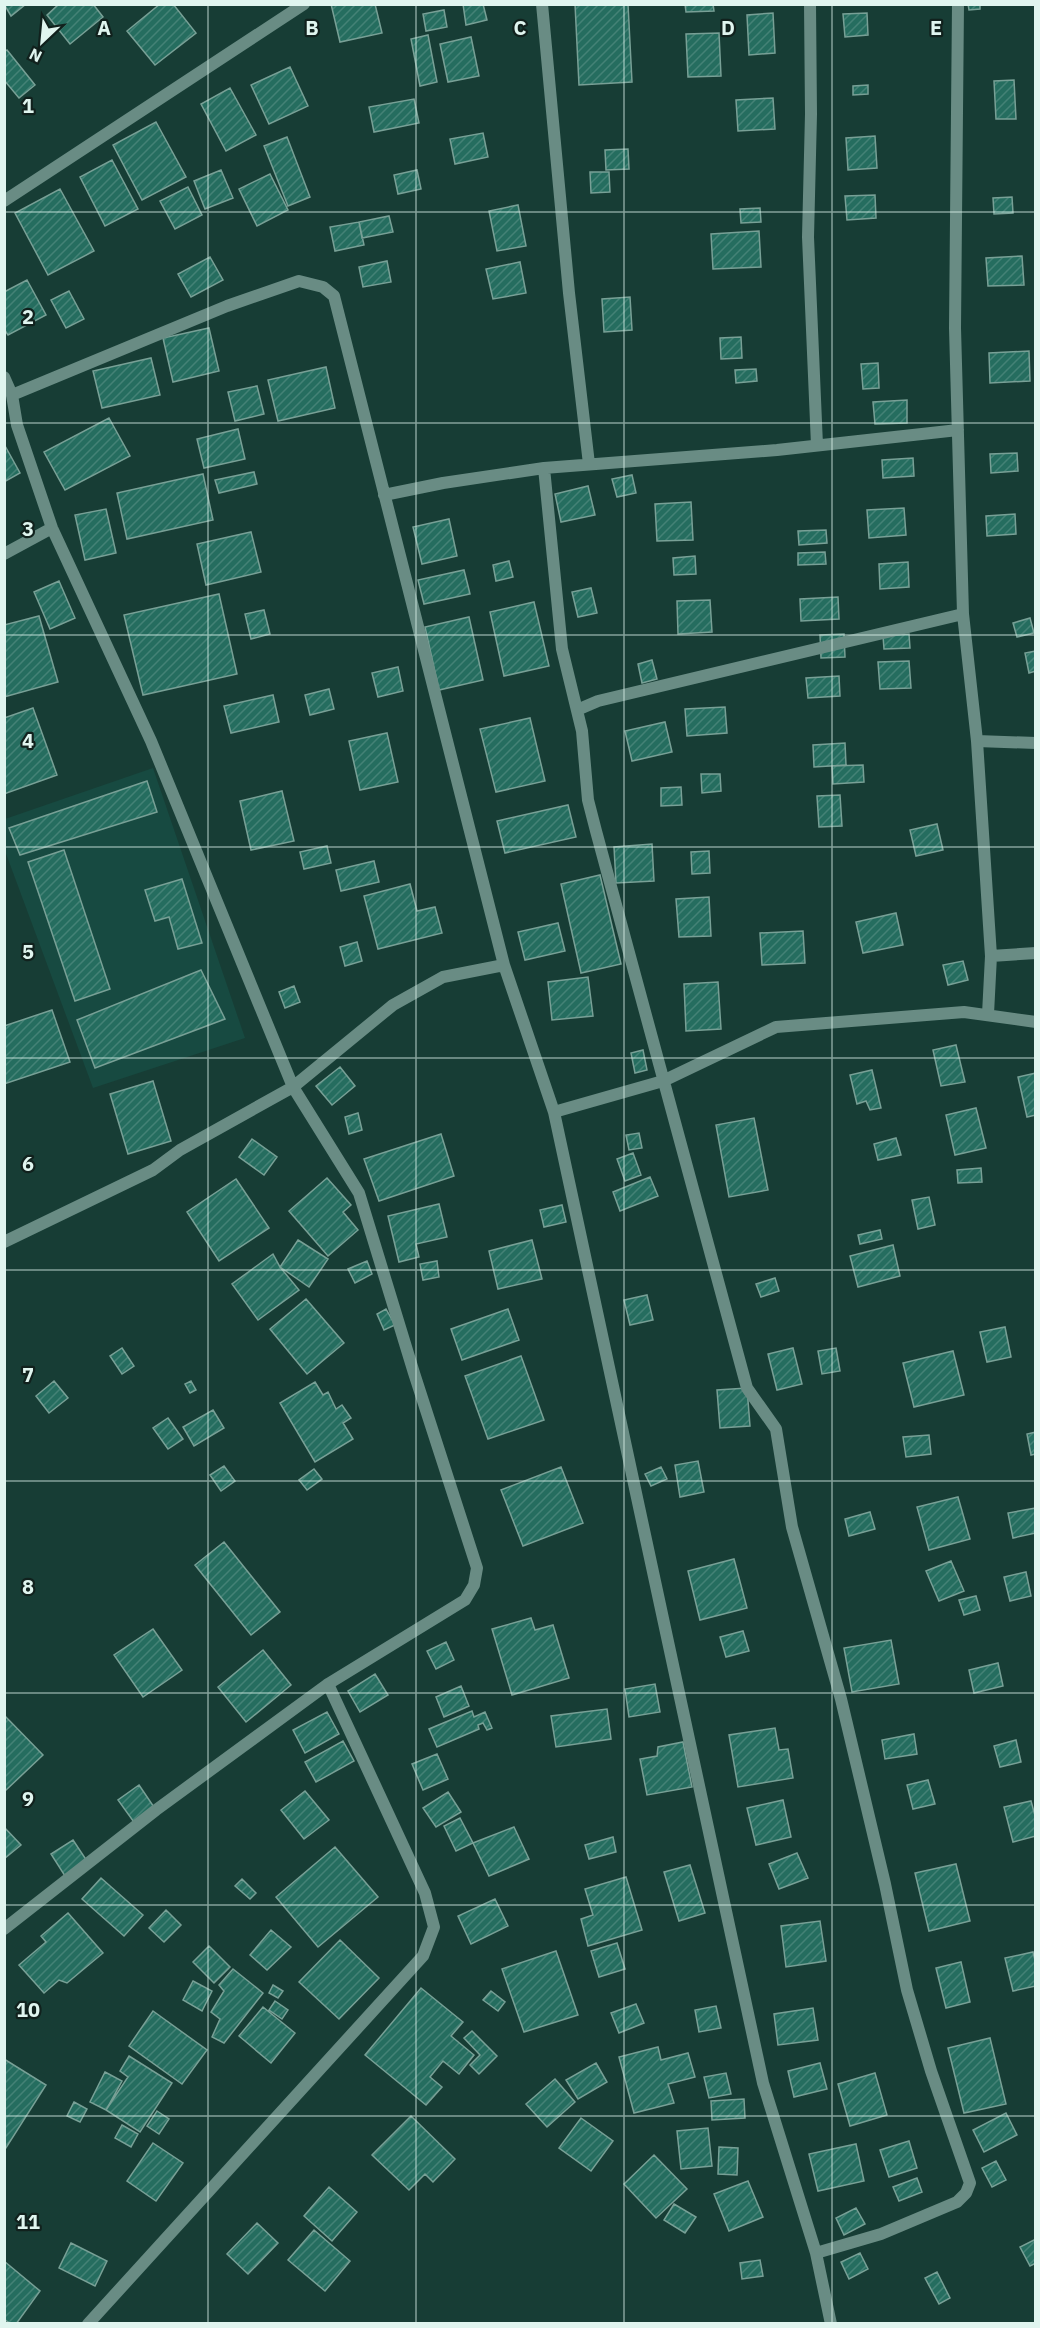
<svg xmlns="http://www.w3.org/2000/svg" width="1040" height="2328" viewBox="0 0 1040 2328" font-family="'IBM Plex Sans',sans-serif">
  <style>
    .built { fill: #174a41 }
    .building { fill: url(#building-hatch); stroke: #78a096; stroke-width: 1.5 }
    .lines { fill: none; stroke-linecap: round; stroke-linejoin: round }
    .street { stroke: #698c84; stroke-width: 12 }
    .grid { fill: none; stroke: #e0f5ef; stroke-width: 1.5; stroke-opacity: 0.55 }
    .grid-label { font-size: 20px; text-anchor: middle; font-weight: bold; fill: #e0f5ef; stroke: #11211d; stroke-width: 4.5; stroke-linejoin: round; paint-order: stroke }
  </style>
  <defs>
    <pattern id="building-hatch" width="6" height="6" patternUnits="userSpaceOnUse" patternTransform="scale(1.5)"><rect width="6" height="6" fill="#256d5f"/><path d="M-1 1l2-2M0 6l6-6M5 7l2-2" fill="none" stroke="#448276"/></pattern>
  </defs>
  <rect width="100%" height="100%" fill="#173d35"/>
  <path class="built" d="M153,768L245,1038L93,1088L5,851V819Z"/>
  <path class="building" d="M4,4H26L11,16Z
    M59,4H93L103,17L70,44L47,15Z
    M160,4H173L196,33L155,65L127,31Z
    M331,4H375L382,33L340,42Z
    M463,4H483L487,20L466,25Z
    M575,4H628L632,82L579,85Z
    M685,4H713L714,11L686,12Z
    M968,4H980V9L969,10Z
    M444,10L447,27L426,31L423,14Z
    M773,13L775,53L749,55L747,15Z
    M867,13L868,35L845,37L843,14Z
    M719,33L721,76L688,77L686,34Z
    M428,35L437,82L420,86L411,39Z
    M471,37L479,76L448,82L440,44Z
    M7,50L35,85L19,98L4,80V52Z
    M290,67L308,106L269,124L251,85Z
    M1014,80L1016,119H996L994,81Z
    M868,85V94L853,95V86Z
    M230,88L256,135L226,151L201,104Z
    M773,98L775,129L738,131L736,100Z
    M414,99L419,123L374,132L369,107Z
    M156,122L186,177L142,200L113,145Z
    M483,133L488,157L455,164L450,139Z
    M875,136L877,168L848,170L846,138Z
    M287,137L310,197L288,206L264,146Z
    M628,149L629,169L606,170L605,150Z
    M112,160L138,209L105,226L80,177Z
    M221,170L233,198L205,209L194,181Z
    M417,170L421,189L398,194L394,175Z
    M590,172H609L610,192L591,193Z
    M270,174L288,210L257,226L239,189Z
    M188,187L202,215L175,229L160,201Z
    M60,189L94,251L48,275L15,213Z
    M875,195L876,218L847,220L845,196Z
    M1012,197L1013,213L994,214L993,198Z
    M518,205L526,246L497,251L489,211Z
    M760,208L761,222L741,223L740,209Z
    M389,216L393,232L362,238L359,222Z
    M359,222L364,245L335,251L330,227Z
    M759,231L761,267L713,269L711,234Z
    M1022,256L1024,285L988,286L986,258Z
    M210,257L223,280L191,297L178,274Z
    M387,261L391,282L363,287L359,267Z
    M520,262L526,293L493,299L486,269Z
    M27,280L46,315L8,335L4,329V292Z
    M69,291L84,319L66,328L51,300Z
    M630,297L632,330L604,332L602,299Z
    M209,328L219,371L173,382L163,338Z
    M741,337L742,358L721,359L720,338Z
    M1029,351L1030,381L990,383L989,353Z
    M151,358L160,395L102,408L93,371Z
    M878,363L879,388L863,389L861,364Z
    M326,367L335,408L278,421L268,380Z
    M756,369L757,381L736,383L735,370Z
    M257,386L264,414L235,421L228,392Z
    M907,400V423L875,424L873,402Z
    M109,418L130,456L65,490L44,452Z
    M238,429L245,459L204,468L197,439Z
    M4,444L20,473L4,482Z
    M1017,453L1018,471L991,473L990,454Z
    M913,458L914,476L883,478L882,460Z
    M254,472L257,484L219,493L215,480Z
    M203,474L213,520L127,539L117,493Z
    M632,475L636,493L617,497L612,479Z
    M588,486L595,515L561,522L555,494Z
    M691,502L693,540L657,541L655,504Z
    M904,508L906,535L869,538L867,510Z
    M106,509L116,553L85,560L75,515Z
    M1015,514L1016,534L987,536L986,516Z
    M449,519L457,556L422,564L413,527Z
    M826,530L827,543L799,545L798,531Z
    M251,532L261,572L206,585L197,544Z
    M825,552L826,564L798,565V553Z
    M695,556L696,574L674,575L673,558Z
    M509,561L513,577L496,581L493,565Z
    M908,562L909,587L880,589L879,564Z
    M464,570L470,594L424,604L418,580Z
    M59,581L75,618L50,629L34,592Z
    M591,588L597,613L578,617L572,592Z
    M219,594L237,674L143,695L124,615Z
    M838,597L839,619L801,621L800,599Z
    M710,600L712,632L678,634L677,601Z
    M534,602L549,666L504,676L490,612Z
    M264,610L270,634L251,639L245,614Z
    M39,616L58,682L4,697V625Z
    M469,617L483,680L439,690L425,627Z
    M1030,618L1034,633L1017,637L1013,623Z
    M844,634L845,657L821,658L820,635Z
    M909,634L910,648L884,649L883,636Z
    M1036,651V671L1029,673L1025,653Z
    M652,660L657,679L642,683L638,664Z
    M909,661L911,688L880,689L878,662Z
    M398,667L403,691L378,697L372,673Z
    M839,676L840,696L808,698L806,678Z
    M329,689L334,709L310,715L305,695Z
    M273,695L279,722L231,733L224,706Z
    M725,707L727,733L687,736L685,709Z
    M33,708L57,775L4,794V718Z
    M530,718L545,781L496,792L480,729Z
    M665,722L672,752L632,761L625,731Z
    M387,733L398,782L360,790L349,741Z
    M845,743L846,765L814,767L813,745Z
    M863,765L864,782L833,784L832,766Z
    M701,774H720L721,791L702,793Z
    M147,781L157,812L20,855L9,828Z
    M681,787L682,805L661,806V788Z
    M282,791L294,841L251,850L240,801Z
    M840,795L842,826L819,827L817,796Z
    M568,805L576,837L505,853L497,821Z
    M937,824L943,850L916,856L910,830Z
    M652,844L654,881L616,883L614,847Z
    M327,846L331,863L304,869L300,852Z
    M64,850L110,989L75,1001L28,862Z
    M709,851L710,873L692,874L691,852Z
    M374,861L379,882L341,891L336,870Z
    M600,875L621,964L581,973L561,884Z
    M182,879L202,943L178,949L169,917L155,921L145,890Z
    M410,884L417,911L435,907L442,933L378,949L364,896Z
    M709,897L711,936L679,937L676,899Z
    M896,913L903,945L863,953L856,922Z
    M558,923L565,951L525,960L518,932Z
    M803,931L805,963L762,965L760,933Z
    M357,942L362,961L345,966L340,947Z
    M963,961L968,980L948,985L943,965Z
    M201,970L225,1019L95,1068L77,1020Z
    M588,977L593,1016L552,1020L548,982Z
    M718,982L721,1029L686,1031L684,984Z
    M294,986L300,1002L285,1008L279,992Z
    M52,1010L70,1062L4,1084V1026Z
    M956,1045L965,1082L941,1086L933,1050Z
    M643,1050L647,1070L635,1073L631,1053Z
    M340,1067L355,1086L332,1105L316,1086Z
    M872,1070L881,1108L870,1110L866,1101L857,1104L850,1075Z
    M1036,1073V1115L1027,1117L1018,1077Z
    M153,1081L171,1141L128,1154L110,1094Z
    M976,1108L986,1148L955,1155L946,1115Z
    M358,1113L362,1130L349,1134L345,1117Z
    M754,1118L768,1190L729,1197L716,1125Z
    M639,1133L642,1148L629,1150L626,1135Z
    M441,1134L454,1176L379,1201L364,1159Z
    M896,1138L901,1155L878,1160L874,1144Z
    M252,1139L277,1157L264,1175L239,1157Z
    M633,1153L641,1175L625,1181L617,1159Z
    M981,1168L982,1182L958,1183L957,1170Z
    M650,1177L658,1196L620,1211L613,1192Z
    M327,1178L351,1205L343,1212L358,1230L328,1256L289,1211Z
    M236,1179L269,1228L219,1261L187,1212Z
    M929,1197L935,1225L918,1229L912,1200Z
    M439,1204L447,1237L416,1244L419,1257L399,1262L388,1216Z
    M562,1205L566,1222L544,1227L540,1210Z
    M880,1230L882,1239L860,1244L858,1235Z
    M298,1240L328,1259L309,1287L280,1267Z
    M532,1240L542,1279L498,1289L489,1251Z
    M893,1245L900,1276L858,1287L850,1256Z
    M273,1254L280,1267L299,1290L258,1320L232,1284Z
    M367,1261L372,1274L355,1283L348,1269Z
    M437,1261L439,1277L423,1280L420,1264Z
    M775,1278L779,1291L761,1297L756,1284Z
    M647,1295L653,1320L630,1325L624,1300Z
    M306,1299L344,1343L307,1374L270,1329Z
    M386,1309L395,1325L384,1330L377,1314Z
    M508,1309L519,1340L462,1360L451,1329Z
    M1005,1327L1011,1357L987,1362L980,1332Z
    M122,1348L134,1366L122,1374L110,1356Z
    M793,1348L802,1384L777,1390L768,1354Z
    M836,1348L840,1371L822,1374L818,1351Z
    M953,1351L964,1395L914,1407L903,1363Z
    M521,1356L544,1420L488,1439L465,1376Z
    M54,1381L68,1398L49,1413L36,1396Z
    M191,1381L196,1390L190,1393L185,1384Z
    M315,1382L323,1395L328,1392L336,1409L342,1405L351,1418L343,1423L353,1439L315,1462L280,1403Z
    M747,1388L750,1426L720,1428L717,1390Z
    M213,1410L224,1428L194,1446L183,1427Z
    M168,1418L183,1439L168,1449L153,1428Z
    M1036,1432V1454L1031,1455L1027,1434Z
    M929,1435L931,1454L906,1457L903,1437Z
    M698,1461L704,1492L680,1497L675,1465Z
    M224,1466L235,1481L221,1491L210,1475Z
    M561,1467L583,1523L523,1546L501,1490Z
    M661,1467L667,1479L651,1486L645,1474Z
    M314,1469L322,1479L307,1490L299,1480Z
    M958,1497L970,1539L929,1550L917,1507Z
    M1036,1508V1533L1013,1538L1008,1513Z
    M870,1512L875,1529L849,1536L845,1519Z
    M224,1542L280,1612L251,1635L195,1565Z
    M734,1559L747,1608L700,1620L688,1571Z
    M951,1561L964,1591L939,1601L926,1571Z
    M1026,1572L1031,1596L1010,1601L1004,1577Z
    M976,1596L980,1610L964,1615L959,1600Z
    M531,1618L535,1630L553,1625L569,1678L512,1695L492,1629Z
    M153,1629L182,1670L143,1697L114,1655Z
    M743,1631L749,1651L726,1657L720,1637Z
    M891,1640L899,1684L852,1692L844,1648Z
    M446,1642L454,1660L436,1669L427,1651Z
    M263,1650L291,1685L246,1722L218,1687Z
    M998,1663L1003,1686L974,1693L969,1670Z
    M375,1674L388,1695L360,1712L348,1691Z
    M655,1684L660,1712L629,1717L625,1689Z
    M461,1686L469,1706L444,1717L436,1697Z
    M607,1709L611,1739L556,1747L551,1716Z
    M472,1711L474,1717L485,1712L492,1728L487,1730L483,1723L478,1725L479,1729L437,1747L429,1729Z
    M327,1712L339,1734L305,1753L293,1730Z
    M4,1715L43,1755L5,1791L4,1790Z
    M775,1728L779,1750L788,1749L793,1778L738,1787L729,1735Z
    M914,1734L917,1754L885,1759L882,1740Z
    M1016,1740L1021,1762L1000,1767L994,1746Z
    M343,1741L354,1761L316,1782L305,1762Z
    M683,1742L692,1787L647,1795L640,1759L657,1756L658,1747Z
    M437,1754L448,1779L423,1790L412,1764Z
    M928,1780L935,1804L913,1809L907,1785Z
    M139,1785L156,1810L136,1825L118,1800Z
    M305,1791L329,1820L304,1839L281,1810Z
    M448,1792L461,1812L436,1827L423,1808Z
    M783,1800L791,1837L756,1845L747,1808Z
    M1031,1801L1036,1819V1836L1013,1842L1004,1807Z
    M460,1818L473,1843L456,1851L444,1826Z
    M4,1827L21,1845L4,1859Z
    M514,1827L529,1859L489,1876L473,1843Z
    M613,1837L616,1852L589,1859L585,1845Z
    M73,1840L87,1861L65,1876L51,1854Z
    M335,1847L378,1897L318,1947L276,1897Z
    M797,1853L808,1878L779,1889L769,1864Z
    M956,1864L970,1921L929,1931L915,1873Z
    M690,1865L705,1913L679,1921L664,1872Z
    M626,1877L642,1930L588,1946L581,1919L593,1915L585,1889Z
    M101,1878L143,1915L124,1936L82,1899Z
    M242,1879L256,1893L250,1899L235,1886Z
    M495,1899L508,1926L471,1944L458,1916Z
    M166,1910L181,1925L164,1942L149,1928Z
    M68,1913L103,1953L67,1983L59,1980L44,1993L19,1965L46,1942L41,1936Z
    M820,1921L826,1961L786,1967L781,1926Z
    M271,1930L291,1947L267,1970L250,1955Z
    M340,1940L379,1978L339,2019L299,1982Z
    M617,1943L625,1969L599,1977L591,1951Z
    M209,1946L230,1967L214,1983L193,1962Z
    M556,1951L578,2015L524,2032L502,1969Z
    M1033,1952L1036,1964V1986L1013,1991L1005,1958Z
    M961,1962L970,2002L946,2008L936,1968Z
    M233,1969L263,1993L224,2043L212,2037L220,2019L211,2012L224,1991L219,1985Z
    M193,1981L212,1991L202,2011L183,2000Z
    M273,1985L283,1991L278,1998L269,1993Z
    M421,1988L463,2022L451,2036L474,2055L459,2074L443,2061L430,2077L442,2087L426,2105L365,2055Z
    M491,1991L505,2002L498,2011L483,2000Z
    M275,2001L288,2010L282,2019L269,2010Z
    M636,2004L644,2023L619,2033L611,2013Z
    M716,2006L721,2028L699,2032L695,2010Z
    M263,2007L295,2033L271,2063L239,2036Z
    M813,2008L818,2040L778,2045L774,2014Z
    M153,2011L207,2050L182,2084L129,2046Z
    M472,2031L497,2056L479,2074L470,2065L480,2055L464,2038Z
    M990,2038L1006,2104L964,2113L948,2048Z
    M658,2047L661,2060L688,2053L695,2077L668,2084L674,2103L634,2113L619,2057Z
    M129,2056L172,2083L140,2132L106,2110L128,2077L120,2071Z
    M4,2059L46,2085L4,2151Z
    M596,2063L607,2082L578,2099L566,2080Z
    M820,2063L827,2089L794,2097L788,2071Z
    M105,2072L122,2081L106,2110L90,2102Z
    M726,2073L731,2094L709,2098L704,2077Z
    M875,2073L887,2115L850,2126L838,2084Z
    M555,2079L575,2102L547,2127L526,2104Z
    M744,2099L745,2118L712,2120L711,2101Z
    M74,2102L87,2109L80,2122L67,2116Z
    M157,2111L169,2119L159,2134L147,2126Z
    M1006,2113L1017,2135L984,2152L973,2130Z
    M411,2116L455,2159L433,2182L425,2174L409,2190L372,2155Z
    M581,2118L613,2141L591,2171L559,2148Z
    M122,2125L138,2134L131,2147L115,2138Z
    M708,2128L712,2166L681,2169L677,2131Z
    M909,2141L917,2168L889,2177L880,2150Z
    M153,2143L183,2163L156,2201L127,2181Z
    M856,2144L864,2181L818,2191L809,2154Z
    M719,2147L738,2148L737,2175L718,2174Z
    M654,2155L687,2189L656,2218L624,2184Z
    M996,2161L1006,2180L992,2187L982,2168Z
    M917,2178L922,2192L899,2201L893,2187Z
    M748,2181L763,2217L729,2231L714,2194Z
    M329,2187L357,2212L332,2241L304,2216Z
    M674,2204L696,2217L685,2233L664,2220Z
    M856,2208L865,2224L844,2235L836,2218Z
    M257,2223L278,2243L248,2274L227,2254Z
    M314,2230L350,2261L325,2291L288,2260Z
    M1036,2239V2263L1030,2266L1020,2247Z
    M71,2243L107,2261L95,2286L59,2268Z
    M860,2253L868,2269L849,2279L841,2262Z
    M760,2260L763,2276L742,2279L740,2263Z
    M4,2261L40,2291L16,2324H11L4,2319Z
    M937,2272L950,2298L939,2304L925,2278Z"/>
  <g class="lines">
    <path class="street" d="M542,4L569,293L589,464
      M810,4L811,114L808,237L817,445
      M958,4L955,328L963,614L977,741L991,956L988,1014
      M4,201L304,4
      M4,377L12,395L17,425L52,528L151,741L293,1087L359,1193L414,1373L477,1568L474,1585L465,1600L328,1684L156,1810L4,1929
      M12,395L227,306L299,281L323,287L334,296L504,965L554,1112L763,2083L816,2253L831,2324
      M544,468L562,649L582,731L588,800L596,831L747,1388L776,1429L792,1527L841,1699L885,1884L907,1990L931,2071L970,2183L966,2193L957,2202L881,2234L816,2253
      M384,495L443,483L544,468L777,450L958,430
      M4,554L52,528
      M577,710L598,701L963,614
      M977,741L1036,743
      M991,956L1036,953
      M554,1112L663,1081L776,1027L964,1012L1036,1022
      M4,1242L153,1170L180,1150L293,1087L393,1005L443,977L504,965
      M88,2324L423,1956L434,1927L425,1893L328,1684"/>
  </g>
  <path class="grid" d="M208,4V2324M416,4V2324M624,4V2324M832,4V2324M4,212H1036M4,423H1036M4,635H1036M4,847H1036M4,1058H1036M4,1270H1036M4,1481H1036M4,1693H1036M4,1905H1036M4,2116H1036"/>
  <g class="grid-label">
    <text x="104" y="35">A</text>
    <text x="312" y="35">B</text>
    <text x="520" y="35">C</text>
    <text x="728" y="35">D</text>
    <text x="936" y="35">E</text>
    <text x="28" y="113">1</text>
    <text x="28" y="324">2</text>
    <text x="28" y="536">3</text>
    <text x="28" y="748">4</text>
    <text x="28" y="959">5</text>
    <text x="28" y="1171">6</text>
    <text x="28" y="1382">7</text>
    <text x="28" y="1594">8</text>
    <text x="28" y="1806">9</text>
    <text x="28" y="2017">10</text>
    <text x="28" y="2229">11</text>
  </g>
  <rect width="1040" height="2328" fill="none" stroke="#e0f5ef" stroke-width="12"/>
  <g transform="translate(42 42) rotate(206)" stroke="#11211d" stroke-width="4.5" paint-order="stroke">
  <path d="M0-4.5L10 22L0 15L-10 22Z" fill="#e0f5ef"/>
  <text y="-9" font-size="16" font-weight="bold" text-anchor="middle" fill="#e0f5ef">N</text>
  </g>
</svg>
